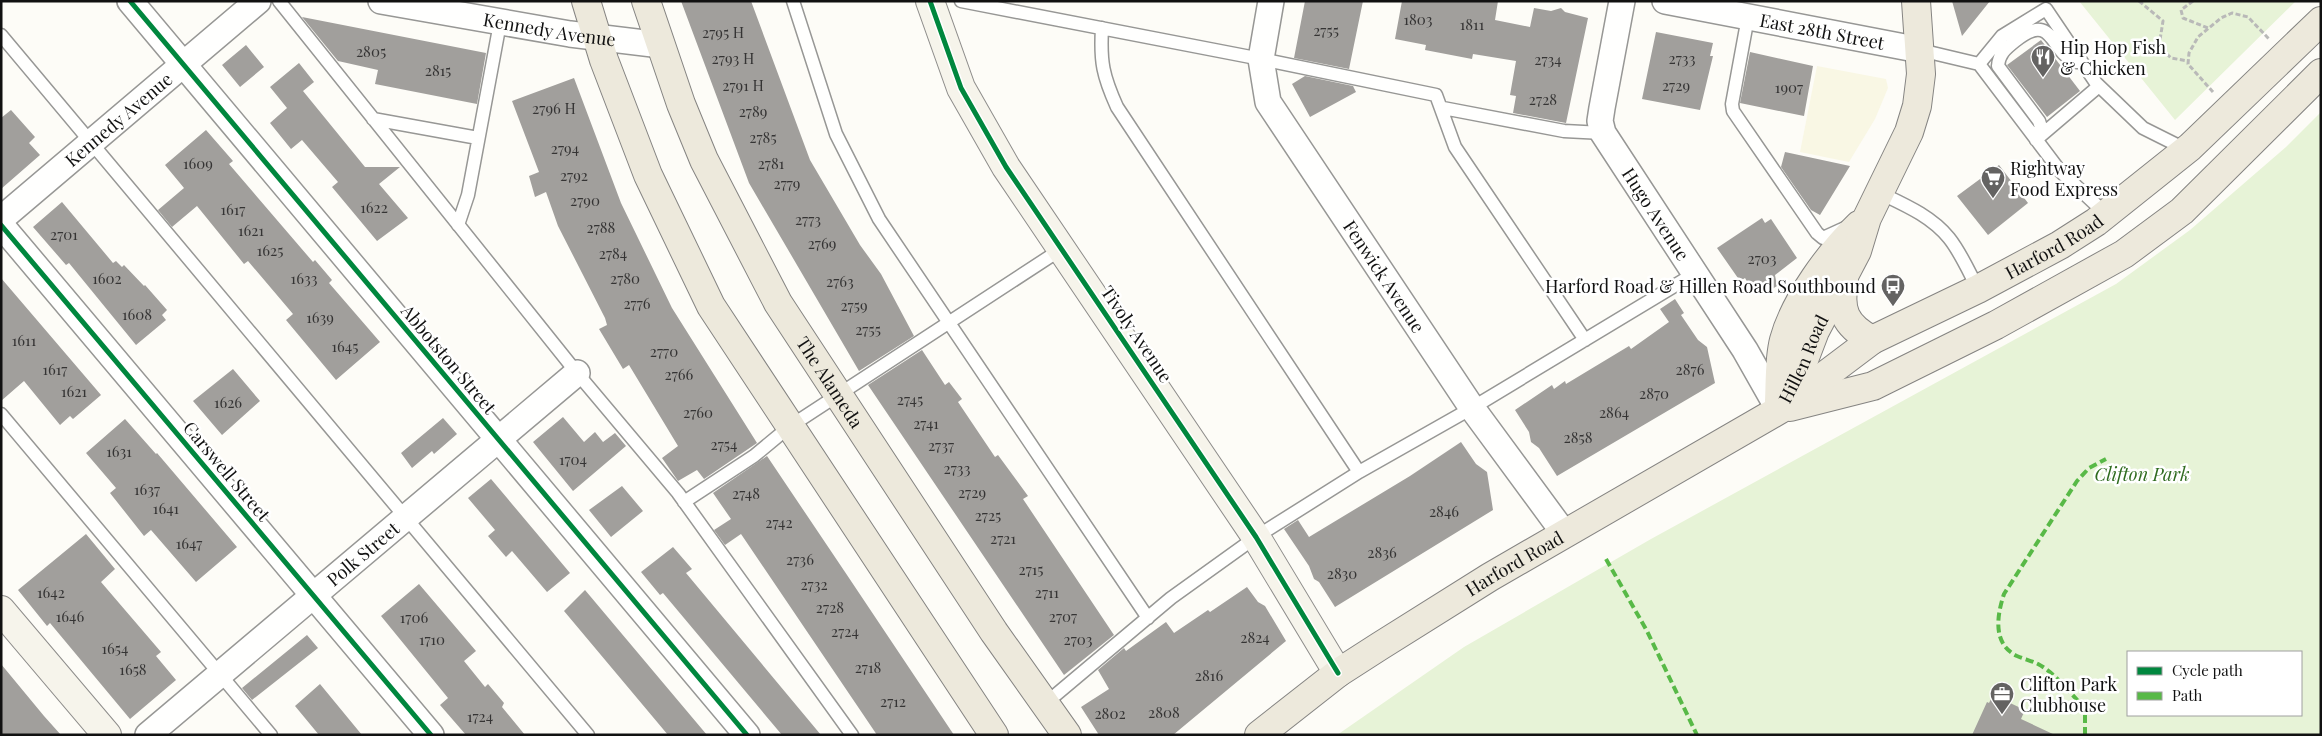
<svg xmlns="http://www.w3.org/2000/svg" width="2322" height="736" viewBox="0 0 2322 736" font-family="'Playfair Display',serif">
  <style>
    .farmland { fill: #f9f7e4 }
    .green { fill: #e7f3d7; fill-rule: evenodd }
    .building { fill: #a19f9c }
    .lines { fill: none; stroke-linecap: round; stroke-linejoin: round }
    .lane-casing { stroke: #979795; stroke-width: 15 }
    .street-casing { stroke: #979795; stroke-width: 28 }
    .secondary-casing { stroke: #8e8d8b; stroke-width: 30 }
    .primary-casing { stroke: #858482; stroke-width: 30 }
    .path { stroke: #b9b9b8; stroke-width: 3; stroke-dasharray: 5 2.5; stroke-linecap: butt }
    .lane { stroke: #fffffe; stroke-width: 12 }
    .street { stroke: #fffffe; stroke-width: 25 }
    .secondary { stroke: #f6f4eb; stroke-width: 28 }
    .primary { stroke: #ede9dc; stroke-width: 28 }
    .quiet { stroke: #58b947; stroke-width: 4; stroke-dasharray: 8 4; stroke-linecap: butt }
    .cycleway-casing { stroke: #fff; stroke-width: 8 }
    .cycleway { stroke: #00873e; stroke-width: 5 }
    .labels { text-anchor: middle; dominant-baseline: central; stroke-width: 5; stroke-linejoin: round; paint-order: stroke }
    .number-label { font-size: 15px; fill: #353434 }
    .street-label { font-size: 18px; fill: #111; stroke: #fff }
    .poi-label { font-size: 18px; fill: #111; stroke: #fff; text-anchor: start }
    .park-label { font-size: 18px; font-style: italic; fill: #2f6b1f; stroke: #fff }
  </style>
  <rect width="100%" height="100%" fill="#fdfcf7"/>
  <path class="farmland" d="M1817,66L1886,79L1888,88L1875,119L1849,162L1800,152Z"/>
  <path class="green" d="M2079,1H2296L2175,120Z
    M2321,112V735H1337L1464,647L1651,539L2116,284L2190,230L2286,147ZM2128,652H2301V715H2128Z"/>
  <path class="building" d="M681,1H751L810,160L860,245L881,274L914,336L859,371L749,183Z
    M1305,1H1363L1349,69L1294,58Z
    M1402,1H1498L1495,20L1530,27L1534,8L1551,11L1561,8L1565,12L1588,18L1566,123L1513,113L1516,96L1510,95L1516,61L1473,54L1472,59L1425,50L1426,45L1395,39Z
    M1952,1H1990L1962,36Z
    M302,17L486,53L477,104L375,84L378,70L338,61Z
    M1656,32L1713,43L1710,56H1713L1700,110L1642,99Z
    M2041,40L2080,91L2047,117L2007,65Z
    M246,45L264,67L240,87L222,65Z
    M1750,52L1813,66L1804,116L1740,103Z
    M299,63L314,82L303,91L365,167H400L379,184L408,218L377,241L332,187L338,182L302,140L291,149L270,123L287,108L270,87Z
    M1305,76L1353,86L1356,92L1310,117L1292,84Z
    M574,78L621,203L672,308L757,443L704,479L697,470L678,481L662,458L678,446L629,365L623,369L599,329L607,325L605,318L558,226L546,192L535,197L529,176L539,172L512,101Z
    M11,110L35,137L29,143L40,155L1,189V118Z
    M206,130L233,161L229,164L313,262L315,260L332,280L329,283L380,342L336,380L286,320L293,314L248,261L244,264L197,206L172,227L158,210L184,188L165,165Z
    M1785,152L1850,166L1820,215L1811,210L1781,167Z
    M1999,165L2028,203L1988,235L1957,196Z
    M62,202L113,263L116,261L122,267L124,265L144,286L145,285L167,310L162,315L166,320L136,345L69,263L66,265L33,227Z
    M1762,218L1765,223L1771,219L1797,258L1775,275L1777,286L1764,294L1762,291L1755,295L1745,278L1740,281L1717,248Z
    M1,278L101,395L73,419L70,416L60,425L24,381L1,401Z
    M1675,299L1684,313L1681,315L1698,340L1707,347L1715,383L1557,476L1539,448L1531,442L1529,432L1515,410L1552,385L1554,389L1565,381L1566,384L1629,346L1631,349L1669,322L1660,309Z
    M922,350L945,385L949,382L962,399L958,402L995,457L998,455L1028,496L1023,499L1114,635L1064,675L868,385Z
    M233,369L260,401L222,435L193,401Z
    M563,417L584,442L595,432L603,442L615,433L626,446L573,491L533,442Z
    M443,418L457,434L434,454L432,451L412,468L401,453Z
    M125,419L156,454L157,453L237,547L196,582L151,530L144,536L110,493L116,488L86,453Z
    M1461,442L1476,464L1487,472L1493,510L1335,607L1319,582L1314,579L1309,566L1284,529L1298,520L1309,537L1410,476Z
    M767,456L845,572L954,735H877L741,534L725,545L714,530L731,519L713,493Z
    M491,479L570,573L547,592L512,551L506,557L488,536L495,530L468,498Z
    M622,486L643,511L611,537L589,510Z
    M86,534L115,569L101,582L161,652L156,656L176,680L130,719L50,623L47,626L18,590Z
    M673,547L692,569L686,573L821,735H782L663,593L660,595L641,572Z
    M419,584L476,651L464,661L485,687L488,684L504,703L502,707L525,735H466L440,705L448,698L381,616Z
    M1247,587L1258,602L1265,606L1286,641L1173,735H1099L1081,707L1109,689L1098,670L1124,648L1126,651L1166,622L1174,633L1208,610L1210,612Z
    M585,590L659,678L707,735H668L564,611Z
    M307,635L318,648L252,700L242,688Z
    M1,664L44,716L61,735H1Z
    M320,684L362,735H319L295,706Z
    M1993,695L2025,710L2021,719L2055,735H1972L1987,702L1989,703Z"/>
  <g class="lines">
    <defs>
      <path id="lane" d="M279,1L577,373L678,493L852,735
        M793,1L836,134L879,219L1148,618
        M961,1L1261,59L1436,95L1455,147L1585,340
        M1748,17L1732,104L1733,111L1817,233L1823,238L1847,227
        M1102,28C1100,62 1103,76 1117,107L1359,472
        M1,35L588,735
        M1920,50L1979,64L2002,36L2046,9L2096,83L2143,128L2187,150
        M1979,64L2060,171L2106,214
        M1443,108L1564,131L1603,133
        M373,119L478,138
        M2038,138L2099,86
        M2036,140L2041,127L2039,121L1998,66C1999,54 2005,49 2015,41C2055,9 2050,55 2077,62
        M1880,193C1905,205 1931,216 1949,238C1961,253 1969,272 1978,289
        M458,225L468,195L500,23
        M1,414L271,735
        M684,502L754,456L789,427L1063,248
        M1046,703L1171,598L1256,537L1359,472L1472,408L1694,274"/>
      <g id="street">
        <path d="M130,1L747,735"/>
        <path id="s1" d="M381,1L570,34L661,45"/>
        <path id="s2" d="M1271,1L1261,59L1268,102L1472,408L1564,533"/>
        <path id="s3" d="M1622,1L1602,108L1600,121L1603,133L1745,350L1779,410"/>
        <path id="s4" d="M1665,1L1920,50"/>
        <path id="s5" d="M1,219L258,1"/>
        <path d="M1,225L431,735"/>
        <path id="s6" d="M148,735L577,373"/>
      </g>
      <path id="secondary" d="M930,1L961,88L1006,167L1256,537L1338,673
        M1,610L107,735"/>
      <g id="primary">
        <path d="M586,1L604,60L648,175L711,306L994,735"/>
        <path id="s7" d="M646,1L681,104L704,160L778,303L994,632L1067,735"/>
        <path d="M1844,280C1839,310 1844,325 1872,340"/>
        <path d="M1779,401C1780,381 1779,359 1784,340C1795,300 1830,253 1859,225"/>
        <path id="s8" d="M1782,404L1802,365L1815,331L1857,251L1867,218L1909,132L1917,106L1921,74L1916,1"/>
        <path d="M1790,407L1873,386L1996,325L2124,254L2182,211L2321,73"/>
        <path id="s9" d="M1259,735L1338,673L1380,646L1490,577L1779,410L1872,340L1978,289L2060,245L2096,222L2190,147L2321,21"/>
      </g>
    </defs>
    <use href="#lane" class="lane-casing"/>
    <use href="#street" class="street-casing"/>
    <use href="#secondary" class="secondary-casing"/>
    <use href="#primary" class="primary-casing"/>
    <path class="path" d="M2139,1L2163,21L2159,46L2171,58L2188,61
      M2193,1L2181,10L2183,18L2208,28
      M2065,2V1
      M2213,92L2188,64L2189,53L2198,37L2221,18L2232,13L2248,17L2269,39"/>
    <use href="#lane" class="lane"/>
    <use href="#street" class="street"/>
    <use href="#secondary" class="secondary"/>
    <use href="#primary" class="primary"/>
    <path class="quiet" d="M1606,559L1647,631L1697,735
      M2085,735V713L2081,704C2068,691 2055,673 2038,664C2032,661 2024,659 2017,656C1992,644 1997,615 2004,594L2077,481L2089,468L2106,459"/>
    <defs>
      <path id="cycleway" d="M130,1L747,735
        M930,1L961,88L1006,167L1256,537L1338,673
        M1,225L431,735"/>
    </defs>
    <use href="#cycleway" class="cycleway-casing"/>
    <use href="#cycleway" class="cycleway"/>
  </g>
  <defs>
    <symbol id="restaurant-pin" viewBox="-11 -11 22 30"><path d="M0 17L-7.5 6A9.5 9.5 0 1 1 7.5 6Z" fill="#646362" stroke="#fff"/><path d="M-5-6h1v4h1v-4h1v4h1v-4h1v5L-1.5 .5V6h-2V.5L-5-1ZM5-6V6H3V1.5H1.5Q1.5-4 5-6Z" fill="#fff"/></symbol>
    <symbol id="supermarket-pin" viewBox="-11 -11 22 30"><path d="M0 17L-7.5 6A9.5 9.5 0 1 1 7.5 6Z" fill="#646362" stroke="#fff"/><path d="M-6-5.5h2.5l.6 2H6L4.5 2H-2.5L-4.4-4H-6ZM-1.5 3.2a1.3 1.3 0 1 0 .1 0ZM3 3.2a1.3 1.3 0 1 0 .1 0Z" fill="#fff"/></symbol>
    <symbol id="bus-pin" viewBox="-11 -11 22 30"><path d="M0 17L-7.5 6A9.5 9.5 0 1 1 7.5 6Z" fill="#646362" stroke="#fff"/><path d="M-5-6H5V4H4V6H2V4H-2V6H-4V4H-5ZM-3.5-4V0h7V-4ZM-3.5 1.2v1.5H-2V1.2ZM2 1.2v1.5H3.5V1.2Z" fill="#fff"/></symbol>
    <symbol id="office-pin" viewBox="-11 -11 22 30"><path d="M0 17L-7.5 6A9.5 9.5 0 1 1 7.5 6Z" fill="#646362" stroke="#fff"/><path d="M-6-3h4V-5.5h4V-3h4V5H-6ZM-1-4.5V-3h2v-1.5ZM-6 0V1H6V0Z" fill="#fff"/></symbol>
  </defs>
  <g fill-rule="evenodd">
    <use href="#restaurant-pin" x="2029" y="43" width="28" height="38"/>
    <use href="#supermarket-pin" x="1979" y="164" width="28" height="38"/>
    <use href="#bus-pin" x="1879" y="272" width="28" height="38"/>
    <use href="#office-pin" x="1988" y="680" width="28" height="38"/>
  </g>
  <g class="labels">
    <g class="number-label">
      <text x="1418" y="19">1803</text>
      <text x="1472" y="24">1811</text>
      <text x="1326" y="30">2755</text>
      <text x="723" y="32">2795 H</text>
      <text x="371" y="51">2805</text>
      <text x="733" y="58">2793 H</text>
      <text x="1682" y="58">2733</text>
      <text x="1548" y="59">2734</text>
      <text x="438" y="70">2815</text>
      <text x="743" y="85">2791 H</text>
      <text x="1676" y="85">2729</text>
      <text x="1789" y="87">1907</text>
      <text x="1543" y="99">2728</text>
      <text x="554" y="108">2796 H</text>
      <text x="753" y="111">2789</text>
      <text x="763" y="137">2785</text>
      <text x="565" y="148">2794</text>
      <text x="198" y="163">1609</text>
      <text x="771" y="163">2781</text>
      <text x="574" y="175">2792</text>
      <text x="787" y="183">2779</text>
      <text x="585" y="200">2790</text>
      <text x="374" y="207">1622</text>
      <text x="233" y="209">1617</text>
      <text x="808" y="219">2773</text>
      <text x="601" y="227">2788</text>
      <text x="251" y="230">1621</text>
      <text x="64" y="234">2701</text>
      <text x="822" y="243">2769</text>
      <text x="270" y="250">1625</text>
      <text x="613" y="253">2784</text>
      <text x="1762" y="258">2703</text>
      <text x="107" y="278">1602</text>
      <text x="304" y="278">1633</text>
      <text x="625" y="278">2780</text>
      <text x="840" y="281">2763</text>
      <text x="637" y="303">2776</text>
      <text x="854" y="305">2759</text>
      <text x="137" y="314">1608</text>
      <text x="320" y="317">1639</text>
      <text x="868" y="329">2755</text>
      <text x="24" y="340">1611</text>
      <text x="345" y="346">1645</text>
      <text x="664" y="351">2770</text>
      <text x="55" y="369">1617</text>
      <text x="1690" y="369">2876</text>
      <text x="679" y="374">2766</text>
      <text x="74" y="391">1621</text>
      <text x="1654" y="393">2870</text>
      <text x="910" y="399">2745</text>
      <text x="228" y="402">1626</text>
      <text x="698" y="412">2760</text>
      <text x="1614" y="412">2864</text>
      <text x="926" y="423">2741</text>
      <text x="1578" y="437">2858</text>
      <text x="724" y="444">2754</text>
      <text x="941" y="445">2737</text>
      <text x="119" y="451">1631</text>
      <text x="573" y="459">1704</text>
      <text x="957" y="468">2733</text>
      <text x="147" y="489">1637</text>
      <text x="972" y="492">2729</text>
      <text x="746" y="493">2748</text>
      <text x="166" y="508">1641</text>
      <text x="1444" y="511">2846</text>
      <text x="988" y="515">2725</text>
      <text x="779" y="522">2742</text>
      <text x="1003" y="538">2721</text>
      <text x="189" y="543">1647</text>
      <text x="1382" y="552">2836</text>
      <text x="800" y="559">2736</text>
      <text x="1031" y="569">2715</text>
      <text x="1342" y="573">2830</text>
      <text x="814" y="584">2732</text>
      <text x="51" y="592">1642</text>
      <text x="1047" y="592">2711</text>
      <text x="830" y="607">2728</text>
      <text x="70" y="616">1646</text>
      <text x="1063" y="616">2707</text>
      <text x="414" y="617">1706</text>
      <text x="845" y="631">2724</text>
      <text x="1255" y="637">2824</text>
      <text x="432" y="639">1710</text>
      <text x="1078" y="639">2703</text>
      <text x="115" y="648">1654</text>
      <text x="868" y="667">2718</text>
      <text x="133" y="669">1658</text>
      <text x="1209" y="675">2816</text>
      <text x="893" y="701">2712</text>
      <text x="1164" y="712">2808</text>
      <text x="1110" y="713">2802</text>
      <text x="480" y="716">1724</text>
    </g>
    <g class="street-label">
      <text stroke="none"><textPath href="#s1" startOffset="171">Kennedy Avenue</textPath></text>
      <text stroke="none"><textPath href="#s4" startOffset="160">East 28th Street</textPath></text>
      <text stroke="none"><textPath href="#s5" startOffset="154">Kennedy Avenue</textPath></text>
      <text stroke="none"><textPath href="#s3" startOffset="231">Hugo Avenue</textPath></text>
      <text stroke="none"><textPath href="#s9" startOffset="935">Harford Road</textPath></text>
      <text stroke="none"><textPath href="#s2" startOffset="312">Fenwick Avenue</textPath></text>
      <text transform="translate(1137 334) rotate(56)">Tivoly Avenue</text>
      <text transform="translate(449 359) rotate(50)">Abbotston Street</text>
      <text stroke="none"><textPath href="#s8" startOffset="50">Hillen Road</textPath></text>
      <text stroke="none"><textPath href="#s7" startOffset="425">The Alameda</textPath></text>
      <text transform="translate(227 471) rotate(50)">Carswell Street</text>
      <text stroke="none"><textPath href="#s6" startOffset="281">Polk Street</textPath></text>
      <text stroke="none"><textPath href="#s9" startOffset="308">Harford Road</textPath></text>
    </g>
    <g class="poi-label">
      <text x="2060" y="47">Hip Hop Fish<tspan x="2060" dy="21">&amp; Chicken</tspan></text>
      <text x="2010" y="168">Rightway<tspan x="2010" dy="21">Food Express</tspan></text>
      <text x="1876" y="286" text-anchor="end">Harford Road &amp; Hillen Road Southbound</text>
      <text x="2020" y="684">Clifton Park<tspan x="2020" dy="21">Clubhouse</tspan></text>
    </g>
    <g class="park-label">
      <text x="2142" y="474">Clifton Park</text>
    </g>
  </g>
  <rect width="2322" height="736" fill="none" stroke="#111111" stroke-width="5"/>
  <rect x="2127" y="651" width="175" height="65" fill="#ffffff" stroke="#a0a0a0"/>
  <rect x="2137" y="667" width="25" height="8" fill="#00873e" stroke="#a0a0a0"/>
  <text x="2172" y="676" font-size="15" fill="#111111">Cycle path</text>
  <rect x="2137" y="692" width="25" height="8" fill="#58b947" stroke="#a0a0a0"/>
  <text x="2172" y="701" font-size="15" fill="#111111">Path</text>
</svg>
